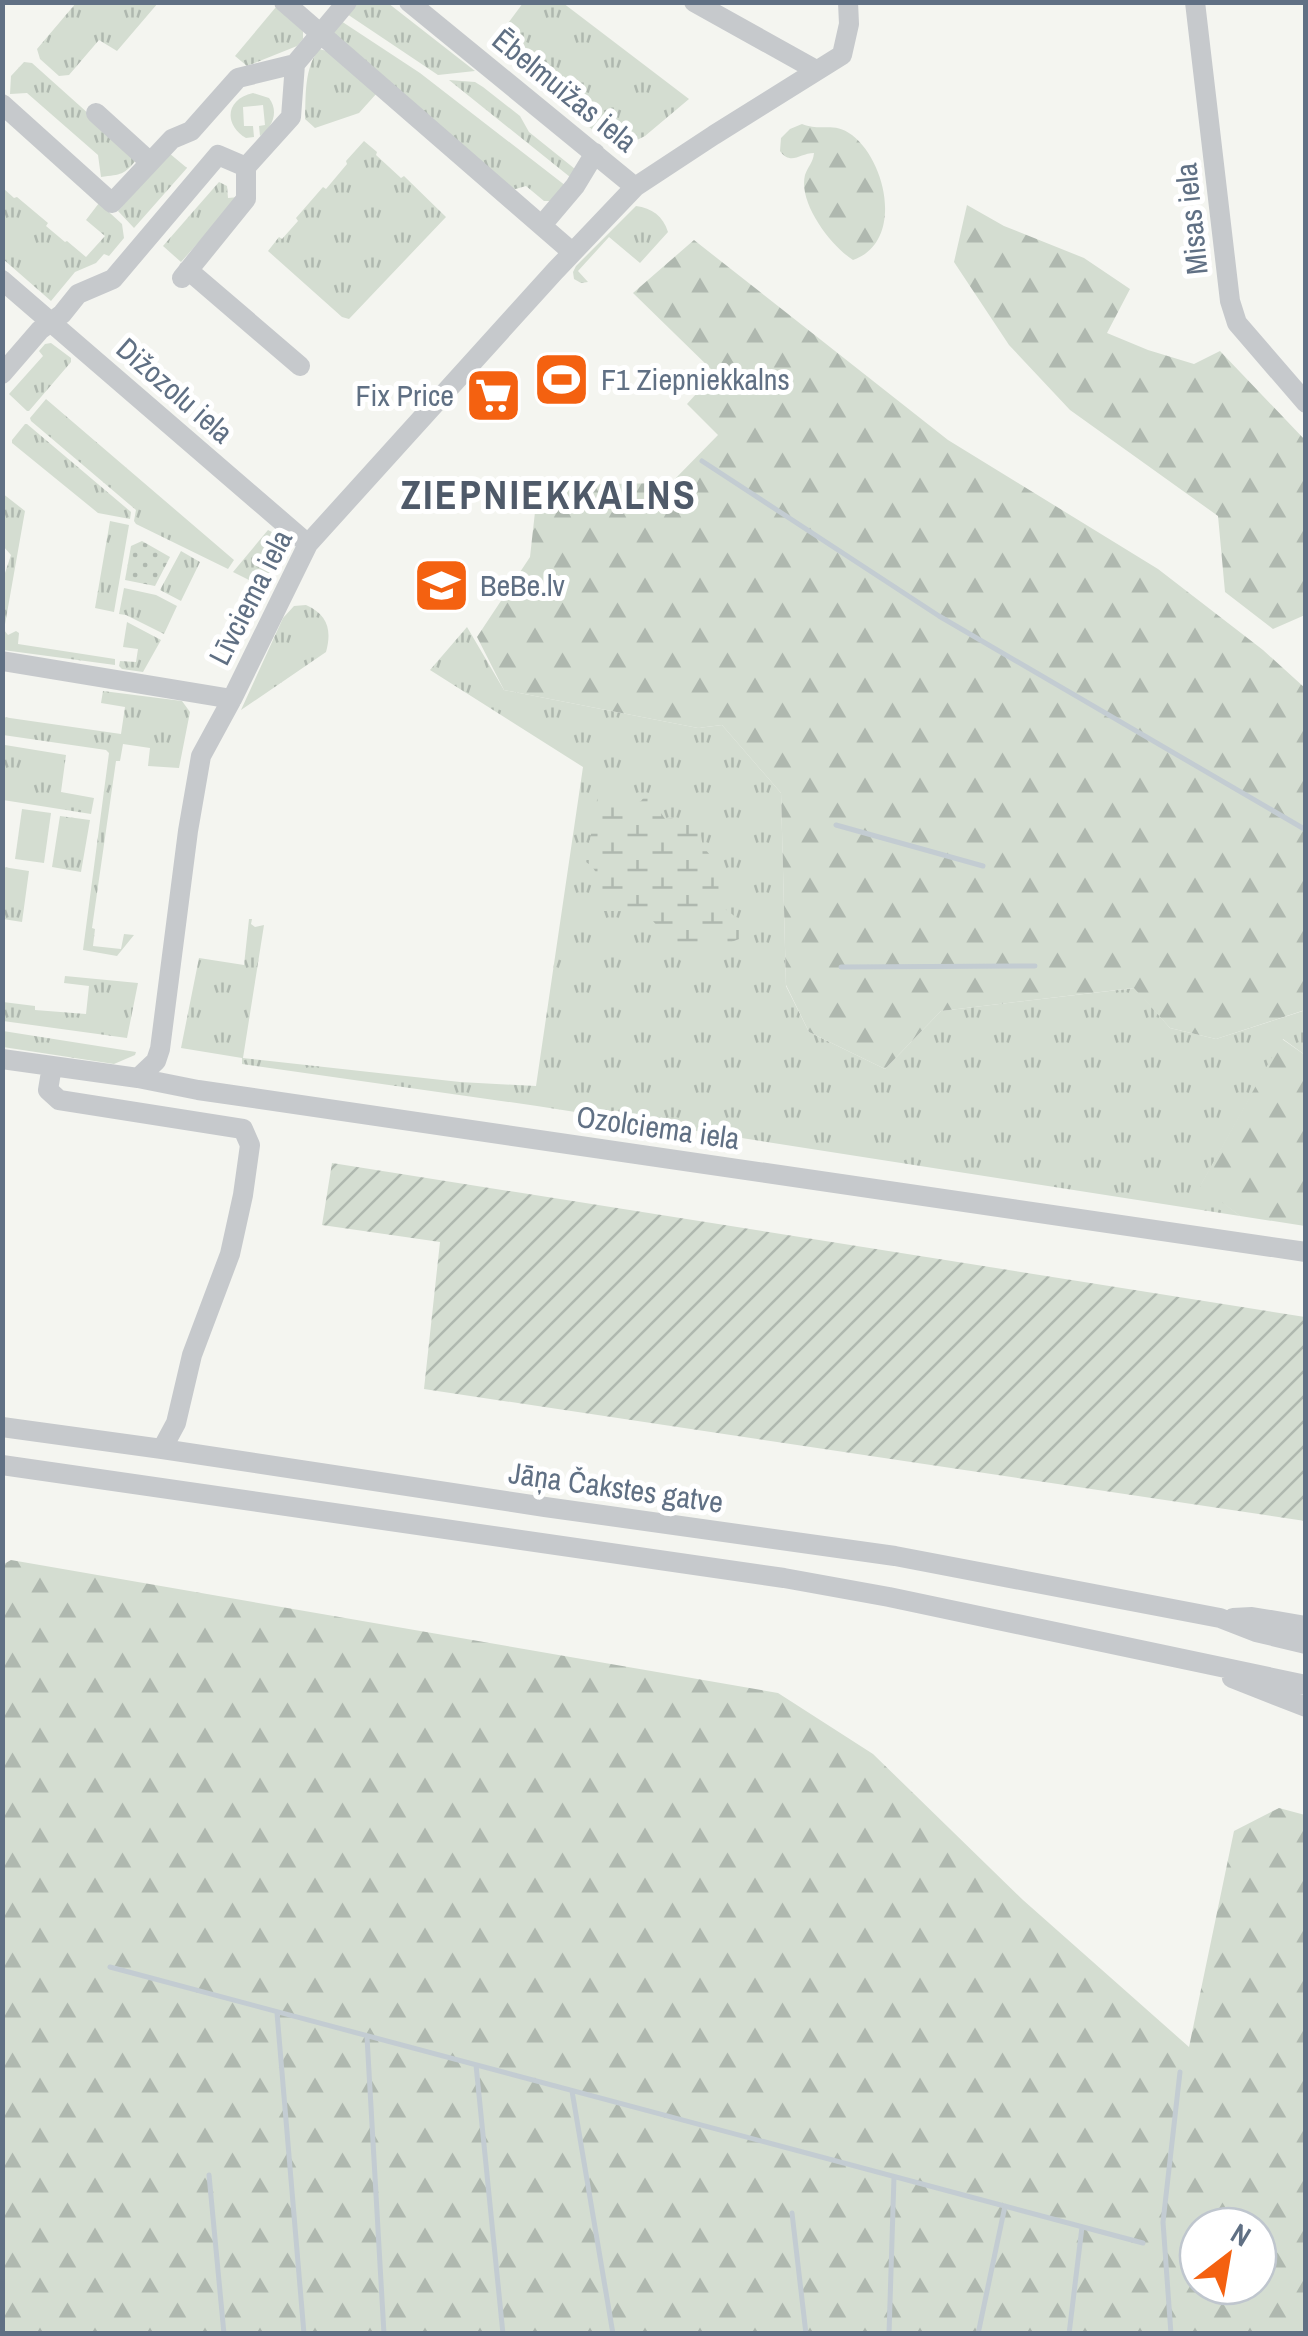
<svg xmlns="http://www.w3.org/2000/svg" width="1308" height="2336" viewBox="0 0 1308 2336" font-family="'Archivo Narrow',sans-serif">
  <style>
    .grass { fill: url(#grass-tufts) }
    .forest { fill: url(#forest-firs); fill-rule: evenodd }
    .wetland { fill: url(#wetland-marsh) }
    .park { fill: url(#park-dots) }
    .garden { fill: url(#garden-furrows) }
    .pitch { fill: #d4ddd1 }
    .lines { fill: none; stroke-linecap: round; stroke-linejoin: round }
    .stream { stroke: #c3ccd2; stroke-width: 5 }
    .minor { stroke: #c6c9cc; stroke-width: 20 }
    .labels { text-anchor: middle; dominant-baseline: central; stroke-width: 10; stroke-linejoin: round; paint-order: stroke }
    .street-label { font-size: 30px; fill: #607084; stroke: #fff }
    .poi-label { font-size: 30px; fill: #607084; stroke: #fff; text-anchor: start }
    .district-label { font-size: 40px; font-weight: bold; letter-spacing: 2.5px; fill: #4f5a69; stroke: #fff }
  </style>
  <defs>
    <pattern id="grass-tufts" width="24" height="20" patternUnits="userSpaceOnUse" patternTransform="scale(2.5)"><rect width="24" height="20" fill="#d4ddd1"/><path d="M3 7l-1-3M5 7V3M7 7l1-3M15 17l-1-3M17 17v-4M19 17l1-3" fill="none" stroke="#afb8af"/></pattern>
    <pattern id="forest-firs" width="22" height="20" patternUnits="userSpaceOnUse" patternTransform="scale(2.5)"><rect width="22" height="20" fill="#d4ddd1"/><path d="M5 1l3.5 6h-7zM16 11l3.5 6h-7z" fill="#afb8af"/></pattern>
    <pattern id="wetland-marsh" width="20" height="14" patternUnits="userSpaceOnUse" patternTransform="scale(2.5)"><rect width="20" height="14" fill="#d4ddd1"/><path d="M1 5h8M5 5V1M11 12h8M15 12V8" fill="none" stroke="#afb8af"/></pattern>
    <pattern id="park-dots" width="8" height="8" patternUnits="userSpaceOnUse" patternTransform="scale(2.5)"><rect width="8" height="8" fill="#d4ddd1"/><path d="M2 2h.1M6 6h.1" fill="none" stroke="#afb8af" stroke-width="1.8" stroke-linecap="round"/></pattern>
    <pattern id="garden-furrows" width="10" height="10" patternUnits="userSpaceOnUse" patternTransform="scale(2.5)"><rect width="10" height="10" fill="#d4ddd1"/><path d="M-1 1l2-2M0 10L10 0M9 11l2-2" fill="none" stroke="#afb8af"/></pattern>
  </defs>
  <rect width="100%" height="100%" fill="#f4f5f0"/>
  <path class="grass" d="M76,3V2L158,3L117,51L99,40L69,75L59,76L40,59L37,49Z
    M357,3H388L475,71L438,75L347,14Z
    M523,3H563L689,99L645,136L617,150L495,49L494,42Z
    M276,7L303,31V39L297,46L247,66L235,56Z
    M341,21L420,73L566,186L555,201H544L526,186L512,190L332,34Z
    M319,49L327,51L377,93L359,113L315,128L305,119C306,95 304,69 319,49Z
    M24,62L32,63L138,158C123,176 122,174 101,177L98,155L27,93L10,94L11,76Z
    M449,80L475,82L483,87L520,116L529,132L575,169L570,177Z
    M253,93L269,98C279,111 273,127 260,136L259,126L265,125L263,105L243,107L244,126H253L254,137L246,138C223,124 226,99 253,93Z
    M364,141L377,152L376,155L401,178L404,176L446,217L349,319L342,317L268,251L279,237L282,239L298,221L296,218L323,187L326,189L347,164L346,161Z
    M169,153L187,168L134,228L118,211Z
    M219,182L227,186L228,198L239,197L181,262L163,246Z
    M3,188L14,198L17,197L48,223L46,226L65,242L67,241L86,257L105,236L86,220L99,203L122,224L124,238L109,256L104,254L96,263L75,272L51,301L3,259Z
    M636,206C652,208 663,216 668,232L640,263L609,237L578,271L588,282L581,283L574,279L573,272L576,266Z
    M51,343L71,358V362L29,411H27L9,394L43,356L39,351L45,344Z
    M46,399L234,560L228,569L136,524L134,521L136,510L31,421L30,418Z
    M25,424H27L131,512L130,519L98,513L12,443V440Z
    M2,493L25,511L4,630L8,635L16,631L19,633L18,644L115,659V665L3,650V579L11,555L3,546Z
    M110,521L129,525L114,612L95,608Z
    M268,530C297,544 277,566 267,589L233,572Z
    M181,551L200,562L181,601L160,590Z
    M124,588L156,595L177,606L164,634L126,615L119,614Z
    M306,605C328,615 332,630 326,652L241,710L283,618L294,606Z
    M127,622L161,640L143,672L122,669L119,666L120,661L136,662L138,649L123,647Z
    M467,627L504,690L698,728L722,725L781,793L786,986L809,1032L885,1069L941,1011L1135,988L1170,1028L1216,1039L1306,1010L1305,1055L1283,1039L1201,1185L1240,1216L537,1106L242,1064V1058L181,1048L199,958L244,965L249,919H252L251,924L255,927L264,925L243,1058L460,1082L536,1086L583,767L430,670Z
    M103,691L182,701L190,712L179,768L148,766L150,748L123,744L120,761H116L92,928L95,929L93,946L121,949L124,934L134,935L117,956L83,950L109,753L106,750L3,735V717L121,734L125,707L101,703Z
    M5,745L66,755L61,792L94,798L91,814L3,800Z
    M60,816L90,820L81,872L52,867Z
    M3,867L29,871L22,922L3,919Z
    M65,976L138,983L127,1038L3,1021V1002L35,1006V1010L86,1014L89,986L64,983Z
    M3,1031L136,1052L135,1055L114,1064L3,1047Z"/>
  <path class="forest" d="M802,124C822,132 833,121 852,135C887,162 904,242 853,260C831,246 798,203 805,175C808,166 813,163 814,153C800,153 791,166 780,151L781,138L790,129Z
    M967,205L1004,226L1084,258L1130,289L1107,333L1148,350L1194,364L1220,351L1305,440V615L1273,629L1225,592L1218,516L1070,410L1009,345L954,262Z
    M694,240L948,440L1158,569L1263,650L1305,688V1010L1216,1039L1170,1028L1134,988L941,1011L885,1069L809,1032L786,985L781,793L722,725L698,728L504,690L477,637L530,557L538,485L671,483L718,435L687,404L715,373L633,293Z
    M1282,1039L1305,1055V1226L1240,1216L1200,1186Z
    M11,1560L778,1693L873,1754L1023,1900L1189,2047L1234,1831L1279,1808L1305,1815V2333H3L2,1565ZM1258,2226V2286H1198V2226Z"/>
  <path class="wetland" d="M612,787L623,801L631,806L641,801L645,796L653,801L665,819L688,818L699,825C701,831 701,842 704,847C709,855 714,858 717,867C720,878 717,889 720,900C726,919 742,907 739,939L724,945L703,943L699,949L681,961C670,949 664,932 653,921C641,909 614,911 598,911C598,892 604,873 586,862L597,800L600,795Z"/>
  <path class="park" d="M142,541L170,557L155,586L125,580L131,546Z"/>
  <path class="garden" d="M332,1163L1305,1317V1521L424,1389L440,1242L322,1225Z"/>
  <path class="pitch" d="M22,809L51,813L44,863L15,859Z"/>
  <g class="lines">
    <path class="stream" d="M702,461L939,616L1306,830
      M836,825L983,866
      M841,967L1035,966
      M110,1967L1143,2243
      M277,2013L304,2334
      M367,2037L384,2334
      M476,2065L503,2334
      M572,2091L613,2334
      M209,2175L224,2334
      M792,2213L806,2334
      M889,2334L894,2177
      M978,2334L1005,2206
      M1069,2334L1082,2227
      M1171,2334L1163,2222L1180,2072"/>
    <path class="minor" d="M284,2L572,252
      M409,2L635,187
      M694,2L816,70
      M1195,2L1230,301L1237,323L1306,403
      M2,104L112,203L172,139L191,131L238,78L295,64
      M96,113L150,162
      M542,225L575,186L595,153
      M188,270L300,366
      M182,278L246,199V167
      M2,280L308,544
      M2,374L40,330L62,314L78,294L113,279L218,155L246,167L291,117L295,64L347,2
      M2,661L232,699
      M2,1059L138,1078L198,1090L1306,1252
      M52,1066L48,1090L59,1100L243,1129L250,1145L243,1195L230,1254L192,1355L176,1423L162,1449
      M138,1078L156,1061L160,1049L188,831L201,756L232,699L308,544L555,271L635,187L714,135L842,55L849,24L848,2
      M2,1427L162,1449L545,1507L895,1556L1220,1618L1256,1632L1306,1644
      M2,1465L784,1578L889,1597L1306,1685
      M1233,1618L1252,1617L1306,1626
      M1232,1678L1306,1707"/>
  </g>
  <defs>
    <symbol id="stadium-square" viewBox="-11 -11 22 22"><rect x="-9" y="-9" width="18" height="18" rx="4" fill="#f46110" stroke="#fff"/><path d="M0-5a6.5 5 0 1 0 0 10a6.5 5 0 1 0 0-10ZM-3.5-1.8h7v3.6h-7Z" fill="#fff"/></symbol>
    <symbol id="supermarket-square" viewBox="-11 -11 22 22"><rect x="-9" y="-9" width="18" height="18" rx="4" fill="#f46110" stroke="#fff"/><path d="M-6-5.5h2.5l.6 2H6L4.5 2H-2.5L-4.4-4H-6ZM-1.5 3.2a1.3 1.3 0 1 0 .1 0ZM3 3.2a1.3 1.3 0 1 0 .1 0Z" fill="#fff"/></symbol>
    <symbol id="school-square" viewBox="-11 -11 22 22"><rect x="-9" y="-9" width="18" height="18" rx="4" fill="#f46110" stroke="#fff"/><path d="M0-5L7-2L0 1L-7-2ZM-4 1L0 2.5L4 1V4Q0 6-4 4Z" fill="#fff"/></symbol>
  </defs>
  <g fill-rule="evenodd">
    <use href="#stadium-square" x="530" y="348" width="63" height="63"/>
    <use href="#supermarket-square" x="462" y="364" width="63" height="63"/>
    <use href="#school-square" x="410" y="554" width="63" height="63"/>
  </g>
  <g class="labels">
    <g class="street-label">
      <text transform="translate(565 90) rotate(39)">Ēbelmuižas iela</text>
      <text transform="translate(1191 219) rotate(-96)">Misas iela</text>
      <text transform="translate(175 390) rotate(41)">Dižozolu iela</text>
      <text transform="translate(250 597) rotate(-63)">Līvciema iela</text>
      <text transform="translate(658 1127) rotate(8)">Ozolciema iela</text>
      <text transform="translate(616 1487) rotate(8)">Jāņa Čakstes gatve</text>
    </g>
    <g class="poi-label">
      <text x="601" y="379">F1 Ziepniekkalns</text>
      <text x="454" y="395" text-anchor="end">Fix Price</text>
      <text x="480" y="585">BeBe.lv</text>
    </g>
    <g class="district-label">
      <text x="549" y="494">ZIEPNIEKKALNS</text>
    </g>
  </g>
  <rect width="1308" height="2336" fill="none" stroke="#607084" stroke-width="10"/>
  <g transform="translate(1228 2256) rotate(31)"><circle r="48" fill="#ffffff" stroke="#bfc6ce" stroke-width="2.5"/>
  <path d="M0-8L18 38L0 25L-18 38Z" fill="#f46110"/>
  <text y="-15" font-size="28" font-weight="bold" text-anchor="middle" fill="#607084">N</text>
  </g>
</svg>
